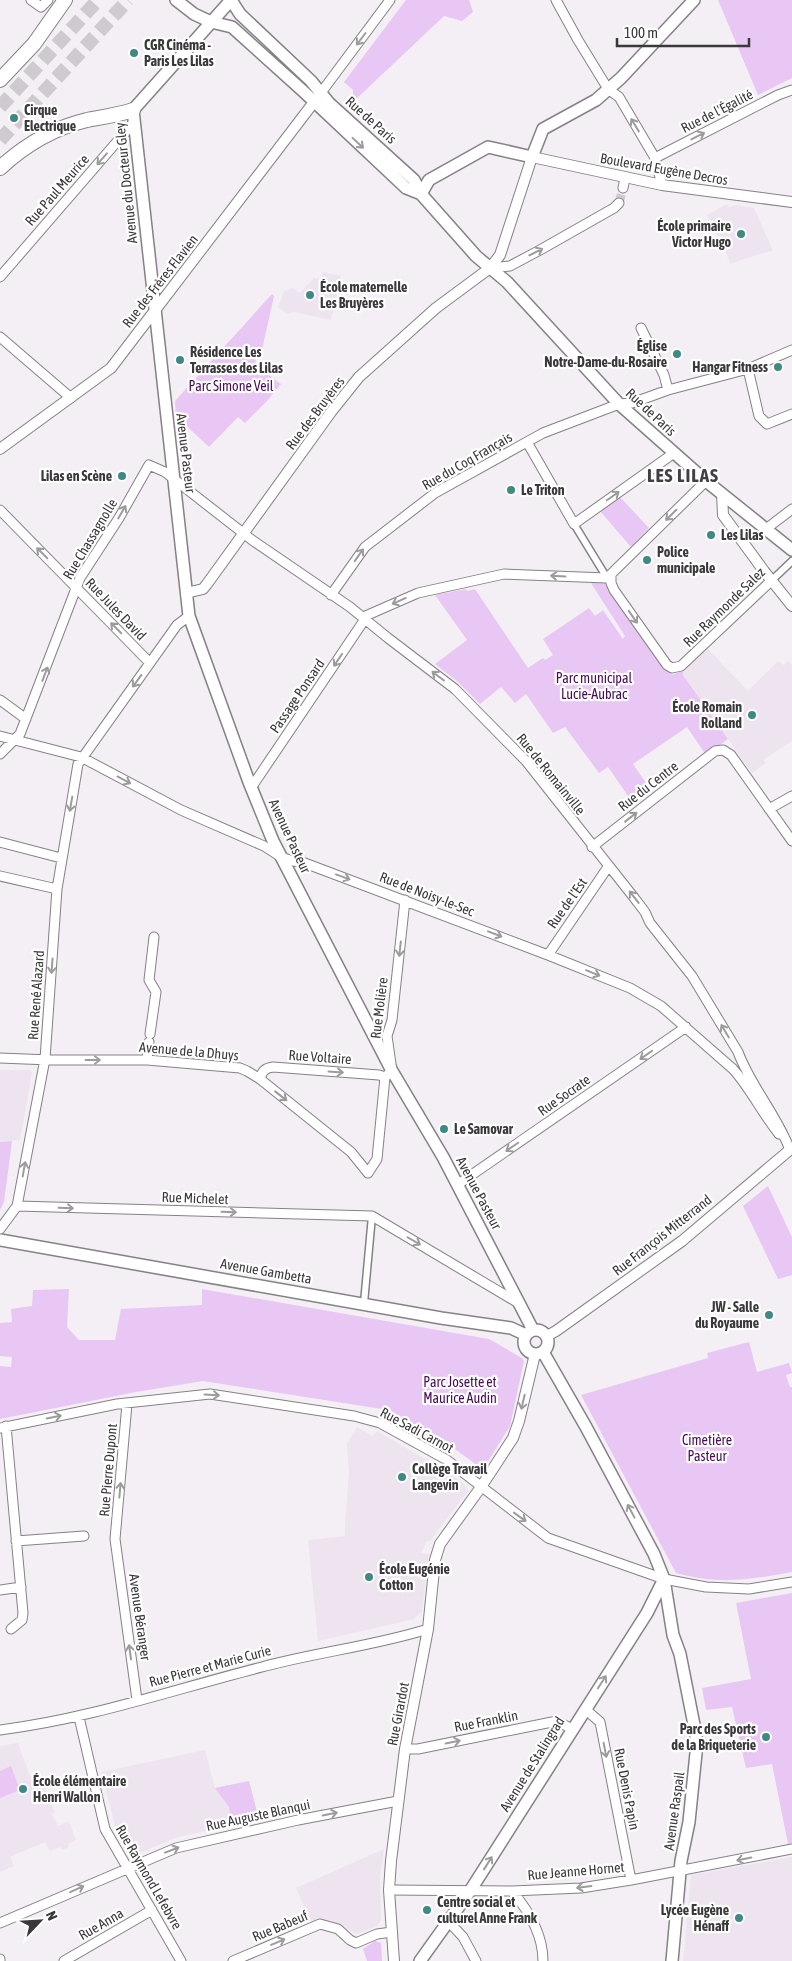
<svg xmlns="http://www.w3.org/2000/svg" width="792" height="1961" viewBox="0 0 792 1961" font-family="'Asap Condensed',sans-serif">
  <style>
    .built { fill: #ede4f0 }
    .green { fill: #e9c7f4 }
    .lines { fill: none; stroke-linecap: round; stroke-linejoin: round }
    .minor-tunnel { stroke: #cecacf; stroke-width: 9; stroke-dasharray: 9 4.5; stroke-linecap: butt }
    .trunk-tunnel { stroke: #cecacf; stroke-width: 14; stroke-dasharray: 14 7; stroke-linecap: butt }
    .pedestrian-casing { stroke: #858186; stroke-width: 9 }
    .minor-casing { stroke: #858186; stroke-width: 11 }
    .tertiary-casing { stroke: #858186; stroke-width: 12 }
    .secondary-casing { stroke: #858186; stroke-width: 14 }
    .trunk-casing { stroke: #858186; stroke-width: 16 }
    .pedestrian { stroke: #fff; stroke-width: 6 }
    .minor { stroke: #fff; stroke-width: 9 }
    .tertiary { stroke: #fff; stroke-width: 10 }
    .secondary { stroke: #fff; stroke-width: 11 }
    .trunk { stroke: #fff; stroke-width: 14 }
    .oneway { stroke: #9c9c9c }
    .poi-dot { fill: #408883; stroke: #fff; stroke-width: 2 }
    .labels { text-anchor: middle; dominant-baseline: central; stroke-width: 4.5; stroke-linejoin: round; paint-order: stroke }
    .poi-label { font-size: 14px; font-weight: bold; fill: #3a383a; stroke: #fff; text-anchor: start }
    .street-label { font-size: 14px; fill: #3a383a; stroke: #fff }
    .park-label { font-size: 14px; fill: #470b58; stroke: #fff }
    .district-label { font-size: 19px; font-weight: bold; letter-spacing: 1px; fill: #423f43; stroke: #fff }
  </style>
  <rect width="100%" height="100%" fill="#f3eff4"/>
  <path class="built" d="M727,204L729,208L734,205L754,208L773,251L759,254L730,264L725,249L707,215Z
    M323,272L341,276L331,320L294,312L287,314L278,307L284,291L293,288L300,293L314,278L321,279Z
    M707,648L748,691L778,661L784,665L788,661L792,665V741L763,760L766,763L752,773L683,675V670Z
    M0,1070H29L32,1072L20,1140L0,1142Z
    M357,1427L372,1436L377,1431L446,1471L463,1483L468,1491L430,1541H427L421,1553L429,1554L422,1611L414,1619L318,1641L308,1540L345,1536V1524L349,1472L347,1444Z
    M18,1743L30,1776L38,1772L55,1812L52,1814L58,1826L69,1821L76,1840L68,1844L69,1847L62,1850L60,1847L50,1851L45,1842L26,1850L10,1857L14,1866L0,1872V1746Z
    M205,1750L215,1788L249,1781L259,1820L178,1837L130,1857L115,1825L101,1772Z
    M384,1849L380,1877L381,1920L377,1926L357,1934L332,1921L319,1920L311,1922L296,1888Z
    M792,1857V1961H683L691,1875Z"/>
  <path class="green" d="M406,0H469L473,12L462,21L444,16L353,102V90L344,82Z
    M718,0H792V78L758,95Z
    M272,294L274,296L261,354L255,353L256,365L281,384L266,402L245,423L238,417L209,447L176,416L175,401Z
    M620,497L649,528L631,547L600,511Z
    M589,580L606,581L672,675L683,670V675L728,739L706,755L687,727L633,764L651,790L633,803L608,767L599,773L565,727L553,733L526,694L515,703L501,687L480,704L457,681L435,664L467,640L435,595L466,589L467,591L475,589L528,668L543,658L545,660L553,655L543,639L589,608L595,616L603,610L623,639L625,636Z
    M12,1141L4,1202L0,1210V1142Z
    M768,1186L792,1237V1275L778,1279L743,1206Z
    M69,1289L67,1327L79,1340H115L121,1309L202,1305V1289L489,1339L522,1358L524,1361L510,1426L485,1466H478L455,1449L382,1409L203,1381L136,1392L0,1419V1366L11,1367L12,1357L0,1356V1323L12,1322L11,1309L32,1306L33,1290Z
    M749,1342L757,1372L789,1363L792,1373L786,1375L790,1387H792V1572C748,1580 720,1585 676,1573L581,1395L708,1358L707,1353Z
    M792,1593V1843L788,1844L772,1764L746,1768L732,1707L706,1710L702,1688L751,1679L736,1603Z
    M11,1766L20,1790L0,1798V1771Z
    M249,1781L259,1820L232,1826L229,1807L215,1788Z
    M375,1941L381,1943L382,1961H367L363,1949Z"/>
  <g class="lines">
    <path class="minor-tunnel" d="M619,203L623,188"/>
    <path class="trunk-tunnel" d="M0,107L98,0
      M0,140L128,0"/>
    <defs>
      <path id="pedestrian" d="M574,524L607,578
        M771,581L792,561
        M364,1303L372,1216"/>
      <path id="minor" d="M31,0L41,7L48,0
        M556,0L578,40L608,89L619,97L655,158L662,185
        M317,98L390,0
        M655,158L778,95L792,90
        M623,188L625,178
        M490,268L510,266L540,250L614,208L619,203
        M0,277L134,122
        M641,328L664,375L668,390
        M0,337L71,398
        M748,369L759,416L767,424L792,414
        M527,442L574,524L674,453
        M0,510L150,663
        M766,529L792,509
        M611,575V583L614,590L667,665L672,668L681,666L771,581
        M331,595L365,547L435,493L543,433L619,404L632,403L668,390L748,369L792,350
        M363,617L418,593L504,574L607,578L706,481
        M0,700L26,719
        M0,736L81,757L181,810L264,846L281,857L293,861L302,862L548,955L630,988L661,1006L733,1069C751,1089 762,1113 779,1134
        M0,754L20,734L80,578L119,518L149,465L165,472L252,540L350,607L388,638L455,689L526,761L632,895L645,912L650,923L692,976L738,1052C751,1087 777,1115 790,1150
        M251,788L365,619
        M769,809L792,796
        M0,842L61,858
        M592,847L715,751L723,750L731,755L792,841
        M0,876L57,889
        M548,955L608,867
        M150,1034L156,992L149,980L154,937
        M0,1058L50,1060H147L240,1068L247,1071L260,1079L351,1152L368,1173L377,1159L385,1077L392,1071L387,1036L392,1020L405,900
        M147,1060L149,1042
        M260,1079C262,1071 265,1068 273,1067L379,1075L385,1077
        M457,1185L686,1027
        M17,1206L372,1216L520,1304
        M0,1229L17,1206L45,1059L57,889L78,764L177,625L189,616
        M127,1404L115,1539L137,1700
        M6,1426L23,1613L22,1620L11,1629
        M0,1428L117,1404L210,1394L354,1416L380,1423L447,1460L548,1538L664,1579L706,1587L749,1589L792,1582
        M16,1541L84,1536
        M0,1590L21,1587
        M585,1709L600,1722L631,1880
        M79,1717L105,1829L181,1961
        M0,1730C89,1719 175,1689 262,1667C317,1652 374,1646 428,1629
        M405,1749H418L557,1721L572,1729
        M389,1890L512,1891L581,1888L631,1880L792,1849
        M512,1891C529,1911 543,1934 543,1961
        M449,1922L463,1937L476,1961
        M0,1923L176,1848L298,1820L398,1801
        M0,1959V1961
        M64,1961L152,1910
        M233,1961L320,1924L338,1929L350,1940L356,1943L377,1934L392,1932"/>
      <path id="tertiary" d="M0,449L111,368L314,102
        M722,494L723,515L764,571L792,606
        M186,593L203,589L207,584L331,412L359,377L436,308L490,268L500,255L532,157L662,185L792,202
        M547,1336L556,1331L682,1241L792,1148
        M394,1961L389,1890L391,1861L405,1749L428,1629L435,1560L440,1544L481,1487L513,1438L519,1421L535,1354"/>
      <path id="secondary" d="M176,0L194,14L211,22L232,27L303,91L406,188L421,194
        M231,0L133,110L189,616L249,782L273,841L392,1071L443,1157L533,1330
        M231,0L240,14L311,81L329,103L414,180L421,194L476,256L507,282L619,404L706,481L792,550
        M421,194L429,180L488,147L532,157L543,129L596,100L621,78L694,0
        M0,1240L441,1318L511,1328L526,1335
        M524 1342a12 12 0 1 1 24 0a12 12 0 1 1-24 0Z
        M543,1352L586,1427L654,1554L664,1579L673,1635L680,1654L696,1735V1753L689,1822L681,1861L672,1961
        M420,1961L470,1891L647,1613L663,1581"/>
      <path id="trunk" d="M0,80L34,44L65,0
        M0,168C25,145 53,128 87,120C103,117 118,115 133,110"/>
    </defs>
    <use href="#pedestrian" class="pedestrian-casing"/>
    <use href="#minor" class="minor-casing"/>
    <use href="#tertiary" class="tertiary-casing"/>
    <use href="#secondary" class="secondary-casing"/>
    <use href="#trunk" class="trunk-casing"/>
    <use href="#pedestrian" class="pedestrian"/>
    <use href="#minor" class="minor"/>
    <use href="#tertiary" class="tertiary"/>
    <use href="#secondary" class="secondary"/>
    <use href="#trunk" class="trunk"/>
  </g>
  <defs><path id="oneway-shaft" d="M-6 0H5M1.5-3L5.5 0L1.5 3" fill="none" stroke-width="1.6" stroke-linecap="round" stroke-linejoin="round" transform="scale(1.25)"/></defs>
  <g class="oneway">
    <use href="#oneway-shaft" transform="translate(361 39) rotate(127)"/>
    <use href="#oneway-shaft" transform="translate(635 125) rotate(-121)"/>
    <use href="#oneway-shaft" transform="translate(698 136) rotate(-27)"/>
    <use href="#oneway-shaft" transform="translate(358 143) rotate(43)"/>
    <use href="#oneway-shaft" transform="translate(102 159) rotate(131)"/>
    <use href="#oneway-shaft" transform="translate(536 252) rotate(-27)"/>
    <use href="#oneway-shaft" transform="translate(613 496) rotate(-35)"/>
    <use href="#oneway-shaft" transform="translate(122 512) rotate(-60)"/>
    <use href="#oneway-shaft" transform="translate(671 515) rotate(135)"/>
    <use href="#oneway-shaft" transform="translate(42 553) rotate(-135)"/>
    <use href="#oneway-shaft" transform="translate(359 555) rotate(-55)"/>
    <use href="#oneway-shaft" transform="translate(558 576) rotate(-177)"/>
    <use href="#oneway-shaft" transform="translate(399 601) rotate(156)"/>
    <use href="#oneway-shaft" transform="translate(633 617) rotate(55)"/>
    <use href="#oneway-shaft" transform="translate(116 628) rotate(-135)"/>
    <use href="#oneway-shaft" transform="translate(338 660) rotate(124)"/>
    <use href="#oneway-shaft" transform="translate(45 674) rotate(-69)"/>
    <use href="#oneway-shaft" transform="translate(438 676) rotate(-143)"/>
    <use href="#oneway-shaft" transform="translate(137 681) rotate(126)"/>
    <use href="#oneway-shaft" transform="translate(124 780) rotate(28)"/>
    <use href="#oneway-shaft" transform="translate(71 804) rotate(100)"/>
    <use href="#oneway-shaft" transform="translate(631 817) rotate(-38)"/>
    <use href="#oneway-shaft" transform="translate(343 877) rotate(20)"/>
    <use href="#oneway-shaft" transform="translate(634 897) rotate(-128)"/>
    <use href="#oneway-shaft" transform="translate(495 934) rotate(21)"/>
    <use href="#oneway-shaft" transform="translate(400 949) rotate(96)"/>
    <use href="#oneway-shaft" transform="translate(52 966) rotate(94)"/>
    <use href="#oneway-shaft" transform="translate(593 973) rotate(22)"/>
    <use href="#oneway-shaft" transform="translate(725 1031) rotate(-121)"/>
    <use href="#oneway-shaft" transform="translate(646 1055) rotate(145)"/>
    <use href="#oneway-shaft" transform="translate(93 1060)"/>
    <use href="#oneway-shaft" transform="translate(336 1072) rotate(4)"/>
    <use href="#oneway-shaft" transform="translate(281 1096) rotate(38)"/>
    <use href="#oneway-shaft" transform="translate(512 1147) rotate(145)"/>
    <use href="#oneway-shaft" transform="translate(24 1169) rotate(-80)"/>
    <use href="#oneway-shaft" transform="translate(66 1208) rotate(2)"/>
    <use href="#oneway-shaft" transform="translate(229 1212) rotate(2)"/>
    <use href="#oneway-shaft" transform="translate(414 1241) rotate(30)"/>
    <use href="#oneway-shaft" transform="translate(212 1395) rotate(3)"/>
    <use href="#oneway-shaft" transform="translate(523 1402) rotate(103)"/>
    <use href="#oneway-shaft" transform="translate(54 1417) rotate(-11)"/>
    <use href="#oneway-shaft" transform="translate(120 1490) rotate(-85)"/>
    <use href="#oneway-shaft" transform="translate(631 1511) rotate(-118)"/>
    <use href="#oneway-shaft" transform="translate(520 1517) rotate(36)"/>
    <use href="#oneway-shaft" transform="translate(130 1652) rotate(-98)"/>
    <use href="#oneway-shaft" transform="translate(602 1682) rotate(-57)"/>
    <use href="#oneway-shaft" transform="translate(453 1742) rotate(-11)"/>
    <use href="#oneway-shaft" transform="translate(605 1750) rotate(79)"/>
    <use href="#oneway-shaft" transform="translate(330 1814) rotate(-11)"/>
    <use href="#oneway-shaft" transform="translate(172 1850) rotate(-21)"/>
    <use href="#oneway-shaft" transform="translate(744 1859) rotate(169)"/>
    <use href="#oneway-shaft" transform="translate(488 1863) rotate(-58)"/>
    <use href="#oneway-shaft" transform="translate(584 1887) rotate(173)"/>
    <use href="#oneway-shaft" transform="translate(77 1889) rotate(-24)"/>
    <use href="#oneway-shaft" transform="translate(278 1942) rotate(-23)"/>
  </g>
  <g class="poi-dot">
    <circle cx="134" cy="53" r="5"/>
    <circle cx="14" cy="118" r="5"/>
    <circle cx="741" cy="234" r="5"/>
    <circle cx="310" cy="295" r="5"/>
    <circle cx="677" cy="354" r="5"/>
    <circle cx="180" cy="360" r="5"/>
    <circle cx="778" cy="367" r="5"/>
    <circle cx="122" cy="476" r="5"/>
    <circle cx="511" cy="490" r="5"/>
    <circle cx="711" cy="535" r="5"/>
    <circle cx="647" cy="560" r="5"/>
    <circle cx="752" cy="715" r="5"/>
    <circle cx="444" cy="1129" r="5"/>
    <circle cx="769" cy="1315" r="5"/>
    <circle cx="402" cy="1477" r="5"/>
    <circle cx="369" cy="1577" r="5"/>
    <circle cx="766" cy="1737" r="5"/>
    <circle cx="23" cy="1789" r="5"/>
    <circle cx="427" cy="1910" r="5"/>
    <circle cx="739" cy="1918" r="5"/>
  </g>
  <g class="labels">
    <g class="poi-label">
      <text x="144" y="45">CGR Cinéma -<tspan x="144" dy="16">Paris Les Lilas</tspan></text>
      <text x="24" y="110">Cirque<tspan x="24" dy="16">Electrique</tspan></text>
      <text x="731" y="226" text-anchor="end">École primaire<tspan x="731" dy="16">Victor Hugo</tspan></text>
      <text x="320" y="287">École maternelle<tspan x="320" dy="16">Les Bruyères</tspan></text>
      <text x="667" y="346" text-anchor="end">Église<tspan x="667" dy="16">Notre-Dame-du-Rosaire</tspan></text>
      <text x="190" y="352">Résidence Les<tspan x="190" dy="16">Terrasses des Lilas</tspan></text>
      <text x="768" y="367" text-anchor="end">Hangar Fitness</text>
      <text x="112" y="476" text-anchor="end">Lilas en Scène</text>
      <text x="521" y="490">Le Triton</text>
      <text x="721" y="535">Les Lilas</text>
      <text x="657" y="552">Police<tspan x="657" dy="16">municipale</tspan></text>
      <text x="742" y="707" text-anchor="end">École Romain<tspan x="742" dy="16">Rolland</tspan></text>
      <text x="454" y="1129">Le Samovar</text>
      <text x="759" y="1307" text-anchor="end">JW - Salle<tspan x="759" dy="16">du Royaume</tspan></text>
      <text x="412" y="1469">Collège Travail<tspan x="412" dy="16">Langevin</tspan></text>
      <text x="379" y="1569">École Eugénie<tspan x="379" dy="16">Cotton</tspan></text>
      <text x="756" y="1729" text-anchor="end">Parc des Sports<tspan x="756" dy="16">de la Briqueterie</tspan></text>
      <text x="33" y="1781">École élémentaire<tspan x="33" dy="16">Henri Wallon</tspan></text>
      <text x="437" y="1902">Centre social et<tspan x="437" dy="16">culturel Anne Frank</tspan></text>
      <text x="729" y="1910" text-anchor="end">Lycée Eugène<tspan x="729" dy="16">Hénaff</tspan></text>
    </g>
    <g class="street-label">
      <text transform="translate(717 111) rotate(-27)">Rue de l'Égalité</text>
      <text transform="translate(371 120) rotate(42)">Rue de Paris</text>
      <text transform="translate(664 169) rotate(10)">Boulevard Eugène Decros</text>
      <text transform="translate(126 183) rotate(-96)">Avenue du Docteur Gley</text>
      <text transform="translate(57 190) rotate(-49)">Rue Paul Meurice</text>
      <text transform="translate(160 281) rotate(-52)">Rue des Frères Flavien</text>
      <text transform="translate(651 412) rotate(43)">Rue de Paris</text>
      <text transform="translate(315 413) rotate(-53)">Rue des Bruyères</text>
      <text transform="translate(186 453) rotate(83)">Avenue Pasteur</text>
      <text transform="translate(467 461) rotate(-30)">Rue du Coq Français</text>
      <text transform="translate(90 539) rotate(-59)">Rue Chassagnolle</text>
      <text transform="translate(724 607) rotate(-44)">Rue Raymonde Salez</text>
      <text transform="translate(116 609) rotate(46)">Rue Jules David</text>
      <text transform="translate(297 696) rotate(-56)">Passage Ponsard</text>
      <text transform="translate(551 774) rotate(51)">Rue de Romainville</text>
      <text transform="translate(648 786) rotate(-38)">Rue du Centre</text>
      <text transform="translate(290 836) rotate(65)">Avenue Pasteur</text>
      <text transform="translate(427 894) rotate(21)">Rue de Noisy-le-Sec</text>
      <text transform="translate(567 903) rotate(-55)">Rue de l'Est</text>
      <text transform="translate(36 995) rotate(-86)">Rue René Alazard</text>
      <text transform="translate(379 1008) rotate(-83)">Rue Molière</text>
      <text transform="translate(189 1051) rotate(5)">Avenue de la Dhuys</text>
      <text transform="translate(320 1057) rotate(4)">Rue Voltaire</text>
      <text transform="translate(564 1095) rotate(-35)">Rue Socrate</text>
      <text transform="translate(479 1193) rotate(62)">Avenue Pasteur</text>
      <text transform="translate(195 1198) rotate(2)">Rue Michelet</text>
      <text transform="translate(662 1235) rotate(-38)">Rue François Mitterrand</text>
      <text transform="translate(266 1271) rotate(10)">Avenue Gambetta</text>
      <text transform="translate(417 1430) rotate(28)">Rue Sadi Carnot</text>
      <text transform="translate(108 1470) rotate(-85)">Rue Pierre Dupont</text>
      <text transform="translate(140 1617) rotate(82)">Avenue Béranger</text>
      <text transform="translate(210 1666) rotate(-15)">Rue Pierre et Marie Curie</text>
      <text transform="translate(398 1714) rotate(-79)">Rue Girardot</text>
      <text transform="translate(486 1721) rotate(-11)">Rue Franklin</text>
      <text transform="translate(532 1764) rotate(-58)">Avenue de Stalingrad</text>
      <text transform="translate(627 1789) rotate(79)">Rue Denis Papin</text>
      <text transform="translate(674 1811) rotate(-82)">Avenue Raspail</text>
      <text transform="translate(258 1815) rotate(-12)">Rue Auguste Blanqui</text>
      <text transform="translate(576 1871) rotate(-5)">Rue Jeanne Hornet</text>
      <text transform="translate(149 1877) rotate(60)">Rue Raymond Lefebvre</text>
      <text transform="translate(101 1924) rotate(-30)">Rue Anna</text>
      <text transform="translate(280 1926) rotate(-23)">Rue Babeuf</text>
    </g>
    <g class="park-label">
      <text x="231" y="386">Parc Simone Veil</text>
      <text x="594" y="678">Parc municipal<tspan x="594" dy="16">Lucie-Aubrac</tspan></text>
      <text x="460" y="1382">Parc Josette et<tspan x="460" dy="16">Maurice Audin</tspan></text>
      <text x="707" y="1440">Cimetière<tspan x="707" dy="16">Pasteur</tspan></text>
    </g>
    <g class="district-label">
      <text x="683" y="475">LES LILAS</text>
    </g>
  </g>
  <g transform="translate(40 1921) rotate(65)" stroke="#ffffff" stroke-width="4" paint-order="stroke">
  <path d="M0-4L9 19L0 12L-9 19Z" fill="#3a383a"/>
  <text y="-8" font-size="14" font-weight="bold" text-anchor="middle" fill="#3a383a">N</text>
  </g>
  <path d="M617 38v8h132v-8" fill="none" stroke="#3a383a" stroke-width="2.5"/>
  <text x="624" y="38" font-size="15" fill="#3a383a" stroke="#ffffff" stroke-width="4" paint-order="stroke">100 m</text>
</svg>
